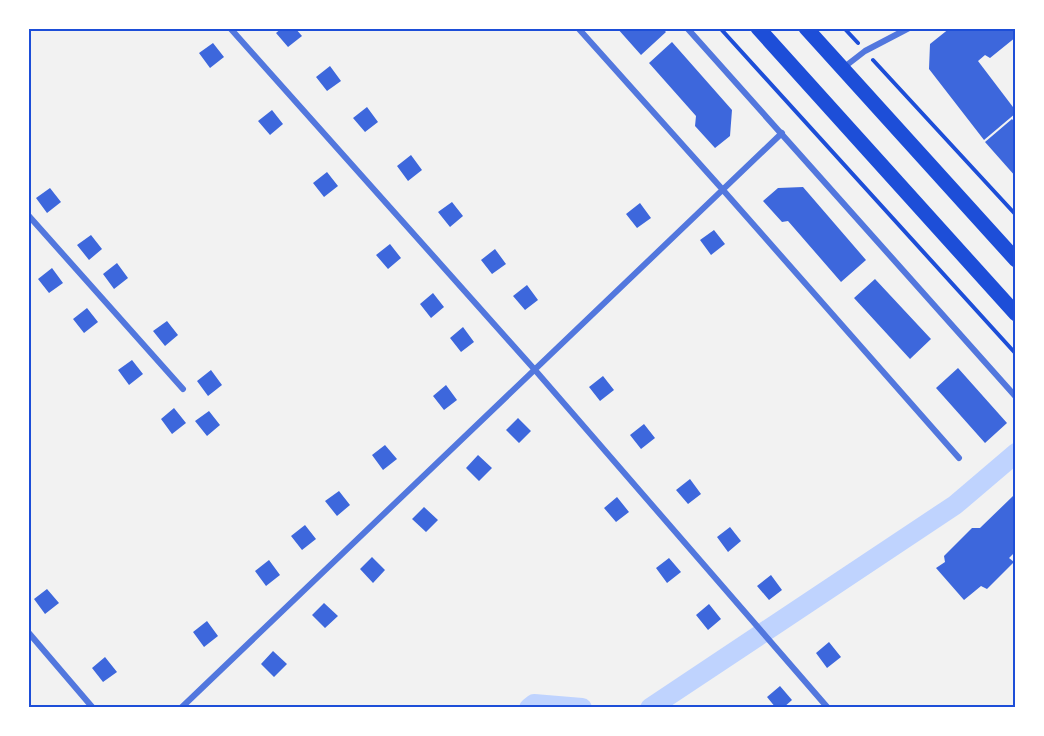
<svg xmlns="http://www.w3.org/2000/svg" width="1044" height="736" viewBox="0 0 1044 736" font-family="Inter,sans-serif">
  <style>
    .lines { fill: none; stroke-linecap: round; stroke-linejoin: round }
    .canal { stroke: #bfd3fe; stroke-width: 20 }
    .building { fill: #3d67dc }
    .path { stroke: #1d4ed8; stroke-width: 4 }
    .minor { stroke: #5277de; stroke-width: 6 }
    .primary { stroke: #1d4ed8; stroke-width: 15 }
    .neatline { fill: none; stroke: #1d4ed8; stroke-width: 2 }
  </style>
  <rect width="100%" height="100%" fill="#f2f2f2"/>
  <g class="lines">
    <path class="canal" d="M529,708L534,704L582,708
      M650,708L955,505L1016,453"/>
  </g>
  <path class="building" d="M282,28H295L302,36L288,47L276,33Z
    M617,28H662L666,32L641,55Z
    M950,28H1016V37L990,58L985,55L978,61L1016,111V113L984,140L929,69L930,44Z
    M672,42L732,110L730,136L715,148L695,126L696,116L649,63Z
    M213,43L224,57L210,68L199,53Z
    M330,66L341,81L327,91L316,77Z
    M367,107L378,122L365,132L353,118Z
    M272,110L283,124L270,135L258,121Z
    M1012,119L1016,124V177L985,142Z
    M411,155L422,170L408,181L397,166Z
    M327,172L338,186L324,197L313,183Z
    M803,187L866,260L841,282L788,221L782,222L763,201L778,188Z
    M50,188L61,202L47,213L36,198Z
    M452,202L463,216L450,227L438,212Z
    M640,203L651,218L637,228L626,214Z
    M714,230L725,244L711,255L700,240Z
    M91,235L102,249L89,260L77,245Z
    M390,244L401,258L388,269L376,255Z
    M495,249L506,264L492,274L481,260Z
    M117,263L128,278L114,289L103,274Z
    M52,268L63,283L49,293L38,279Z
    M875,279L931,339L910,359L854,298Z
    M527,285L538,300L525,310L513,296Z
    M433,293L444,307L431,318L420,304Z
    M87,308L98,322L84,333L73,319Z
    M167,321L178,335L165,346L153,331Z
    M463,327L474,342L461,352L450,338Z
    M132,360L143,374L129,385L118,370Z
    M958,368L1007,423L985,443L936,388Z
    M211,370L222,385L208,396L197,381Z
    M603,376L614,390L600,401L589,387Z
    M446,385L457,400L444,410L433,396Z
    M174,408L186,423L172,434L161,419Z
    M209,411L220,425L207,436L195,421Z
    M518,418L531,431L519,443L506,430Z
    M644,424L655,438L641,449L630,435Z
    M385,445L397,459L383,470L372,455Z
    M478,455L492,468L479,481L466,468Z
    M690,479L701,494L688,504L676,490Z
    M339,491L350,505L337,516L325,501Z
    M1013,496H1016V551L1009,558L1014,562L987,589L981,586L964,600L936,568L945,562L944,556L972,528H980Z
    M617,497L629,512L616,522L604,508Z
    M424,507L438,520L426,532L412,519Z
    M305,525L316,539L302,550L291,536Z
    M730,527L741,541L728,552L717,537Z
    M372,557L385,570L373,583L360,569Z
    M669,558L681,572L667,583L656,568Z
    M269,560L280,575L266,586L255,571Z
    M771,575L782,590L769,600L757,586Z
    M47,589L59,603L45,614L34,599Z
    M324,603L338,616L325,628L312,615Z
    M709,604L721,619L708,630L696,615Z
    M207,621L218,636L204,647L193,632Z
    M829,642L841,657L827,668L816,653Z
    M273,651L287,664L274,677L261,664Z
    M105,657L117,672L103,682L92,668Z
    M780,686L792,700L783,708H776L767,697Z"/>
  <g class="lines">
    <path class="path" d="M720,28L1016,354
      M844,28L858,43
      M873,60L1016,215"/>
    <path class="minor" d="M230,28L535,370L828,708
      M578,28L723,190L959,458
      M687,28L1016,397
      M843,68L865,51L909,28
      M28,215L183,389
      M28,632L93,708
      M181,708L782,133"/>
    <path class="primary" d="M758,28L1016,314
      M806,28L1016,260"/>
  </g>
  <rect width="1044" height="736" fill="none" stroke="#ffffff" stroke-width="60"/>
  <rect x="30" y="30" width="984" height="676" class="neatline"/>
</svg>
